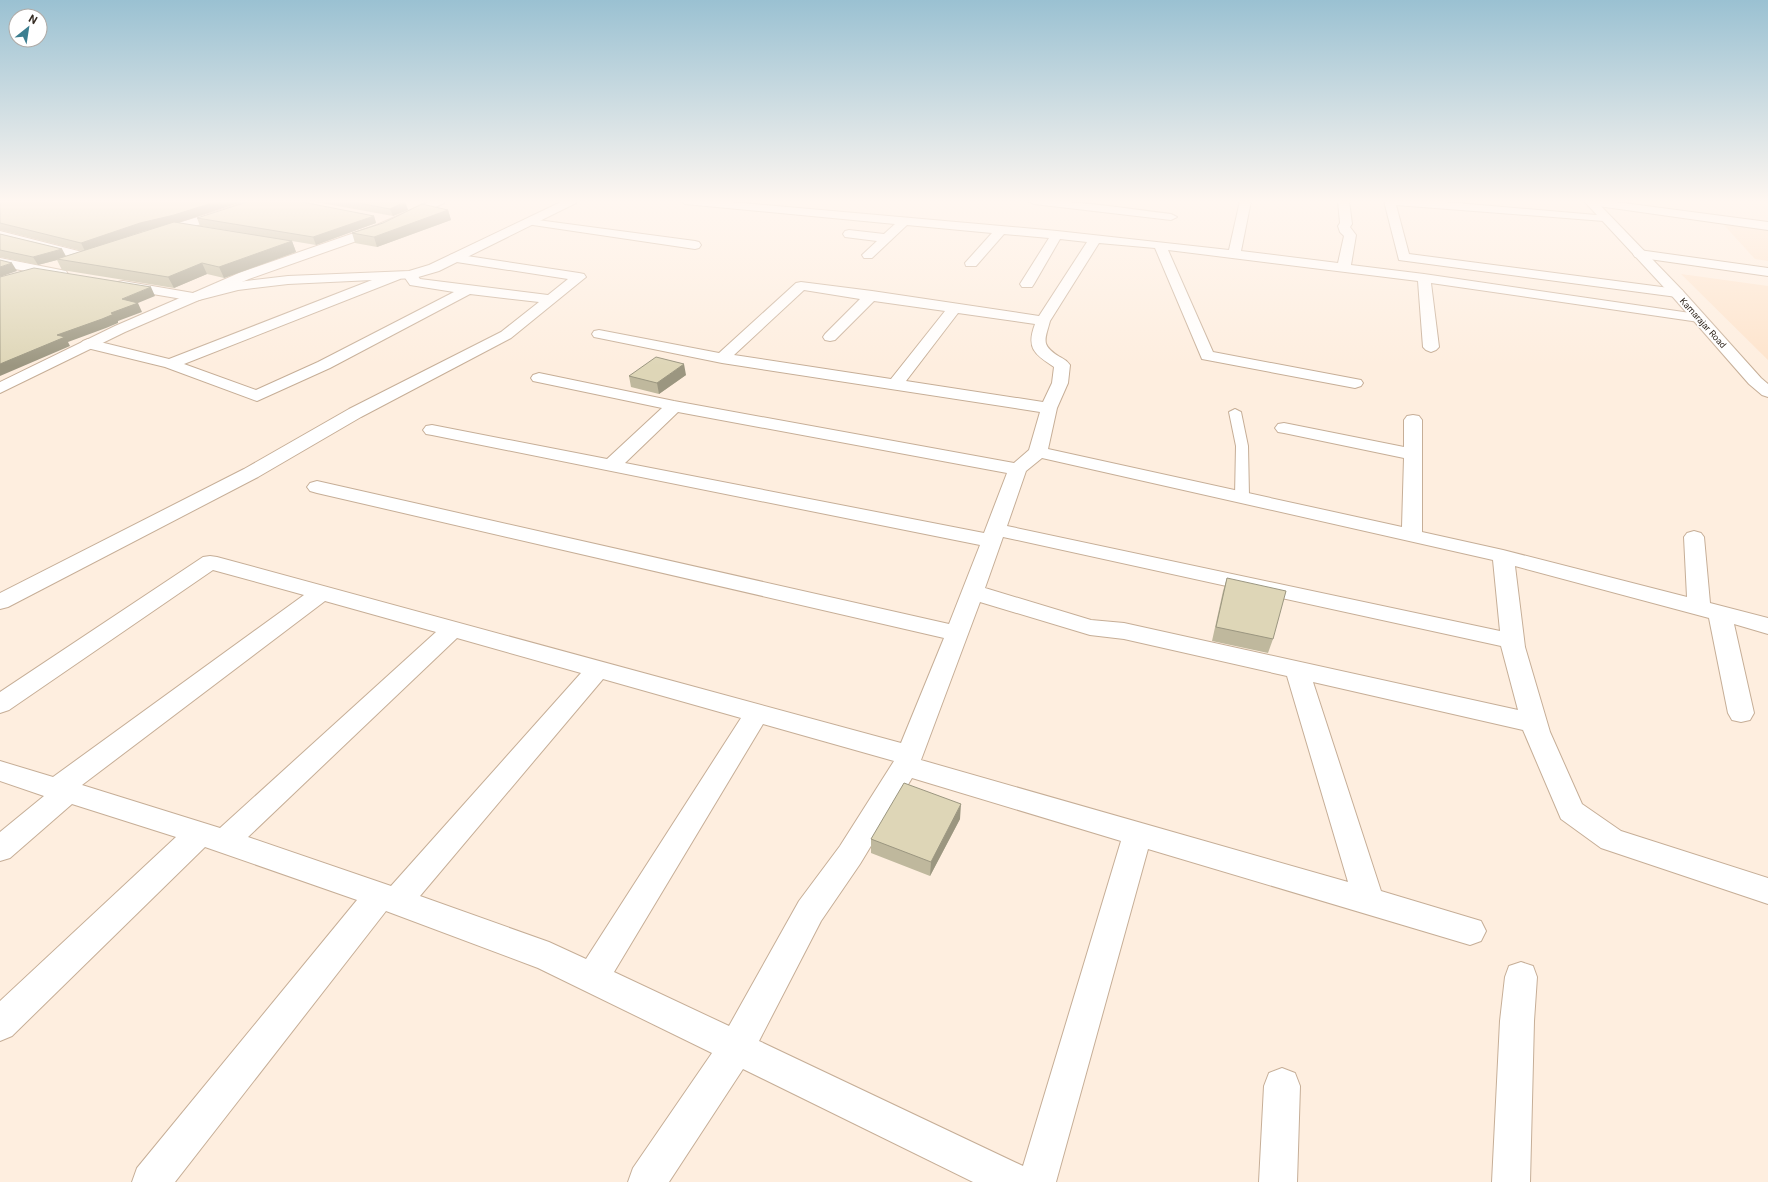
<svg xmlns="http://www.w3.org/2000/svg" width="1768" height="1182" viewBox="0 0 1768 1182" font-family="Roboto,sans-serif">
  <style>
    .built { fill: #fee4cc }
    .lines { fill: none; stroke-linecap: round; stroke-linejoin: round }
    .service-casing { stroke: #c6ae97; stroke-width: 2 }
    .minor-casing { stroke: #c6ae97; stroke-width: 2 }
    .tertiary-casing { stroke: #c6ae97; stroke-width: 2 }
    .secondary-casing { stroke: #c6ae97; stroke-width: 2 }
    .service { fill: #fff; fill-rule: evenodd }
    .minor { fill: #fff; fill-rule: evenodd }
    .tertiary { fill: #fff; fill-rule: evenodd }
    .secondary { fill: #fff; fill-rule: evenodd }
    .wall { fill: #bfb89d; fill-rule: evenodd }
    .shaded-wall { fill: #9b9680 }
    .building { fill: #ded6b7; stroke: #9b9680 }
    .labels { text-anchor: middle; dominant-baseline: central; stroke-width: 3.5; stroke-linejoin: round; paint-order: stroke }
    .far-street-label { font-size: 9px; fill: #362c23; stroke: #fff }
  </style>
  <rect width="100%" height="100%" fill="#feeedf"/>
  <path class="built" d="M1723,224L1766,229L1768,231V261L1755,259Z
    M1681,274L1768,286V360Z"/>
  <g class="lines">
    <defs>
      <path id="service" d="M1235,409L1241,412L1248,446L1249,496L1247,499H1237L1235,496L1236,446L1229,412Z"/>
      <path id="minor" d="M250,201H267L265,203L183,230H175L173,227L175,224Z
        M431,201H446L444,203L385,231L249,279L199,300L194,301L123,289L118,288L116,285L118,282L123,281L193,293L239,273L377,225Z
        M680,201H720L1057,231L1229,250L1240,201H1251L1241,251L1338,263L1344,236L1340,232L1338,226L1340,223L1338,201H1349L1352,224L1350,227L1356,235L1351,265L1424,274L1704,315L1706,318L1704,321L1699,322L1431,283L1439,347L1436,350L1431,352L1426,350L1423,347L1418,281L1168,250L1213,352L1361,380L1363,383L1361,386L1355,388L1202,359L1155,248L1099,243L1050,321C1045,340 1040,345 1060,357C1064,359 1067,361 1070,365L1068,383L1057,408L1048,449L1402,527L1404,458L1284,433L1278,432L1275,428L1278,424L1284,423L1404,447V420L1407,416L1413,415L1419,416L1422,420V532L1503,550L1687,597L1684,537L1687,533L1694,531L1701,533L1704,537L1710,603L1768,618V634L1734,624L1754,713L1750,720L1741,722L1732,720L1728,713L1709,618L1515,566L1525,647L1550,732L1582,804L1621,831L1768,878V904L1601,848L1561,819L1523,730L1313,682L1381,891L1481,921L1486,931L1481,941L1470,945L1148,849L1056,1182H973L743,1069L669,1182H628L633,1168L712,1053L538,968L386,911L175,1182H132L137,1168L357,900L205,847L12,1036L0,1041V1001L176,837L72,804L10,858L0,861V832L44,796L0,781V761L53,777L304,595L213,570L9,710L0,713V692L203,557L210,556L217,557L901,743L944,638L317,493L310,491L307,487L310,483L317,481L949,624L980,545L432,435L426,434L423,430L426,426L432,425L607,459L662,408L533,381L531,378L533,375L539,373L674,401L1014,463L1029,450L1040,412L722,363L599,338L594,337L592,334L594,331L599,330L719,353L796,283L801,282L872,291L1039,316L1087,242L1060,239L1034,284L1032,287H1022L1020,284L1049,238L1004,234L976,266H966L965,263L992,233L907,225L872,258H864L862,255L877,241L845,237L843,234L845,231L849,230L884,234L895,224L685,204ZM804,290L860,299L825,334L823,337L825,340L830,341L835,340L874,301L945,311L891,379L734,355ZM958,313L1035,324C1026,348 1034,354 1054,367L1052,383L1043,402L906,381ZM678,412L1007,473L984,533L625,463ZM1042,458L1493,560L1500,631L1007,526L1026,471ZM1003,537L1501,646L1518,710L1124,623L1091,620L985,588ZM325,601L436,632L220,828L82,785ZM980,602L1090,635L1124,639L1287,676L1348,882L921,760ZM457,638L581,673L391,886L248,837ZM603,679L741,718L586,959L549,942L420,896ZM763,724L894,761L840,846L799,901L729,1026L614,972ZM912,778L1121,841L1023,1166L759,1041L821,921L860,864Z
        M1028,201C1077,200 1123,208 1171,214L1177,217L1171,220L1034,204Z
        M1384,201H1434L1608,216L1610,218L1604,221L1396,205L1409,254L1677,289L1682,290L1684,293L1682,296L1677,297L1399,260Z
        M1586,201H1608L1768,222V230L1591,205L1587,204Z
        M530,219L695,241L699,242L701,245L699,248L695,249L526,224L524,222L526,220Z
        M0,231L90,254L92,257L90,260L86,261L0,239Z
        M1639,250L1768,268V276L1635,257L1633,254L1635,251Z
        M454,254L579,273L584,274L586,277L511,338L361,417L258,477L8,607L0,609V593L244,469L349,409L501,332L539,302L470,294L330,368L257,401L165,367L83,347L80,344L83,341L88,339L169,359L390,273H400L402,276L400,279L184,364L256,390L318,362L454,292L410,285L403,275L405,272H415L420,279L548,295L568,279L450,261L448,258L450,255Z
        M0,258L61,270L66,271L68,274L66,277L61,278L0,266Z
        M1521,962L1533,966L1537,977L1534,1021L1530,1182H1492L1500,1021L1505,977L1509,966Z
        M1282,1068L1295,1073L1300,1086L1297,1182H1259L1264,1086L1269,1073Z"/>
      <path id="tertiary" d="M563,201H578L576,203L439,271L415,278L288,284L238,290L199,300L125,332L0,393V382L115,326L189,294L238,282L288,276L409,271L429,265Z"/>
      <path id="secondary" d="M1584,201H1596L1682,290L1761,378L1768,384V397L1762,395L1749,384L1672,296Z"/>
    </defs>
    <use href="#service" class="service-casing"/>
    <use href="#minor" class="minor-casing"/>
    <use href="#tertiary" class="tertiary-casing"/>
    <use href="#secondary" class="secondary-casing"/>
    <use href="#service" class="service"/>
    <use href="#minor" class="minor"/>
    <use href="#tertiary" class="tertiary"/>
    <use href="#secondary" class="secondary"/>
  </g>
  <path class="wall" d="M0,201L177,223L257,235L200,226L197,218L374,216L376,223L316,245L292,241L296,252L224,278L207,274L174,288L62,270L57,260L38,265L0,257V234L62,249L66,256L82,251L0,230ZM159,227L119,239L144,231Z
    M310,201H400L405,202L408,210L393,216Z
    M448,210L451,220L377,247L355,243L352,233Z
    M686,375L659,394L631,387L629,376Z
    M1227,578L1273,639L1268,653L1212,641L1223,591Z
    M960,819L930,876L871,853V839Z"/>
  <path class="shaded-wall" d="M218,201H245L178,223L144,231L85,251L81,243L140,223Z
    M405,202L408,210L393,216L390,209Z
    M448,210L451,220L377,247L374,237Z
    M374,216L376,223L316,245L313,237Z
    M292,241L296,252L224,278L219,267Z
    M62,249L66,257L57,259V260L38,265L33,257Z
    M12,263L17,271L0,277V267Z
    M202,263L207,274L174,288L168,277Z
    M151,287L155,296L138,303L142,312L118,321V323L106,328L68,342L70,346L0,376V364L57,335L111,313L122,299Z
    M684,364L686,375L659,394L657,383Z
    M961,804L960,819L930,876L931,862Z"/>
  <path class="building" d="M0,201H93L97,202L100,201H218L174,215L140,223L81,243L0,223Z
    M250,201H297L374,216L313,237L197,218Z
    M348,201H400L405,202L390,209Z
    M422,204L448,210L374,237L352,233L383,223Z
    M174,222L292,241L219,267L202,263L168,277L57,259Z
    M0,234L62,249L33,257L0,250Z
    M0,260L12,263L0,267Z
    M34,268L151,287L122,299L138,303L111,313L114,314L102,319L57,335L65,337L0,364V277Z
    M656,357L684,364L657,383L629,376Z
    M1227,578L1286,591L1273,639L1216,627Z
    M904,783L961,804L931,862L871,839Z"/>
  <linearGradient id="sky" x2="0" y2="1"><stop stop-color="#9ac1d2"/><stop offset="0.55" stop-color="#fff7f1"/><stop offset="1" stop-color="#fff7f1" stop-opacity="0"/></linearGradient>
  <rect width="1768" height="366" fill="url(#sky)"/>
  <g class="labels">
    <g class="far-street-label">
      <text transform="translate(1703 323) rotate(48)">Kamarajar Road</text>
    </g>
  </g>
  <g transform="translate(28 28) rotate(30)"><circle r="19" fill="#ffffff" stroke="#afaba7"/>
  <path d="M0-3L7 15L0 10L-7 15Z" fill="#3c7e90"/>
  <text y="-6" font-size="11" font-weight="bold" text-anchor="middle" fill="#362c23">N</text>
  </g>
</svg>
